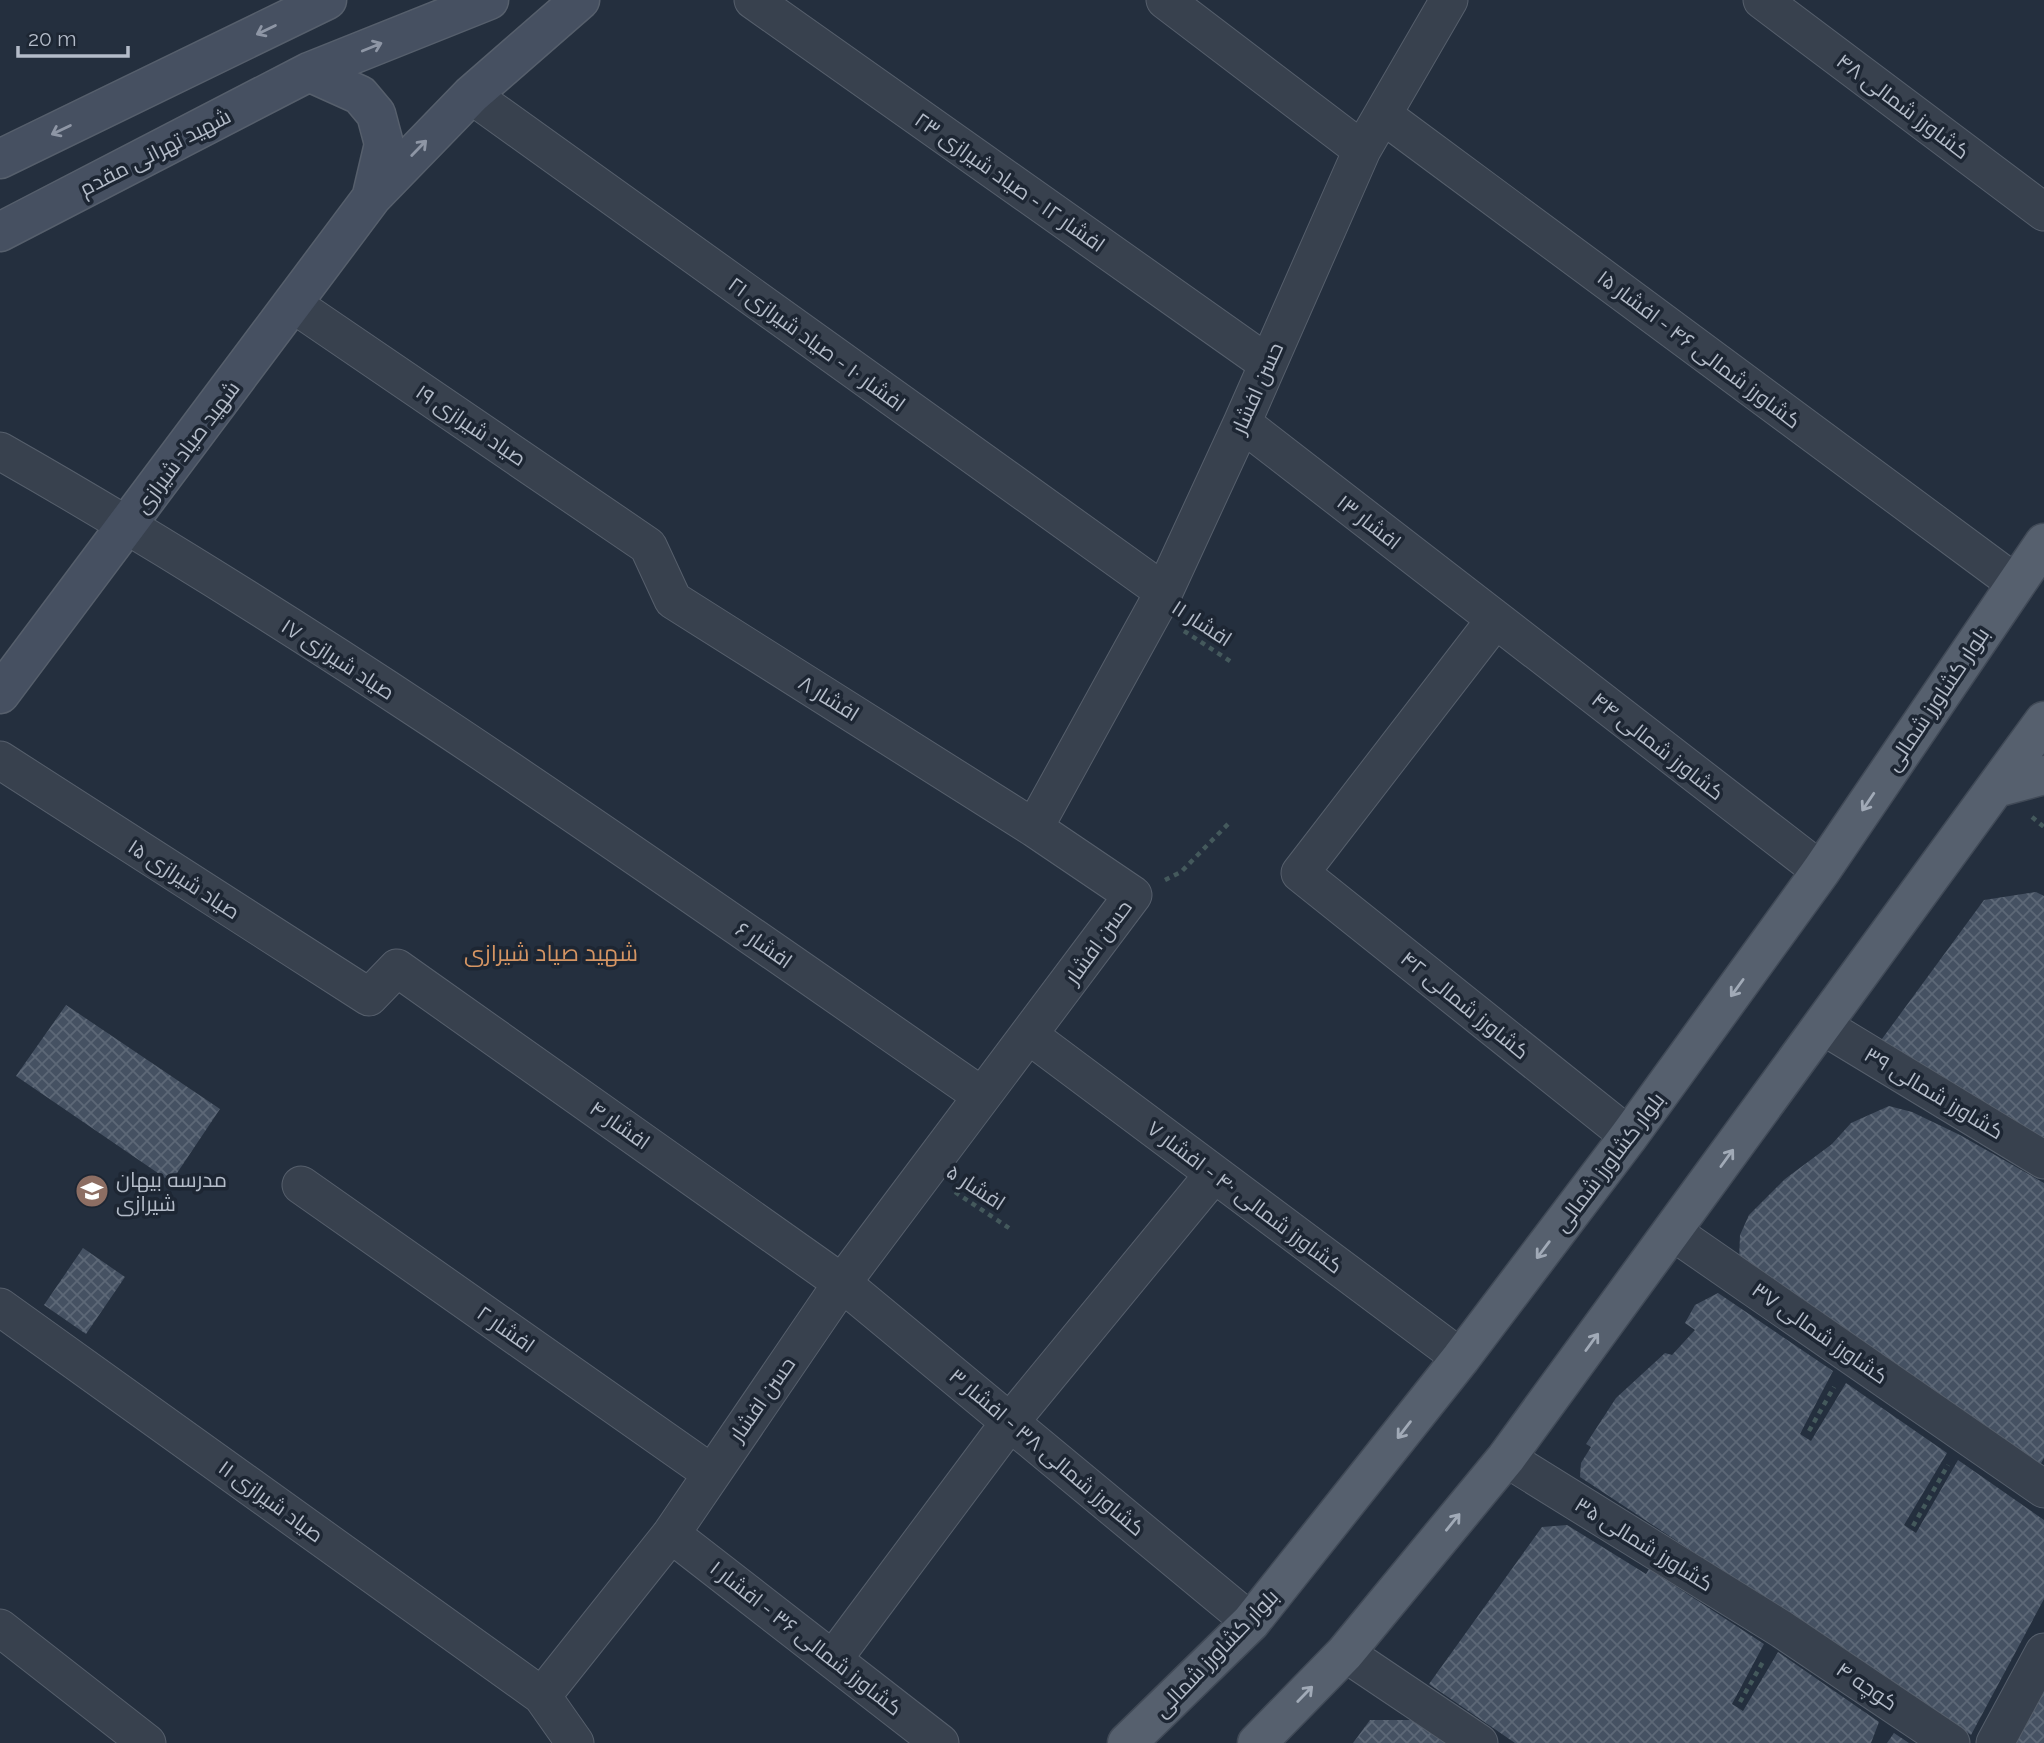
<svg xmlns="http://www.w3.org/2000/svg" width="2044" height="1743" viewBox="0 0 2044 1743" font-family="Raleway,Cairo,sans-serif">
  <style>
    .building { fill: url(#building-cross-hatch) }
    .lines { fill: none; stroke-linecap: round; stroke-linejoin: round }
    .street-casing { stroke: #565f6c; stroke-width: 39 }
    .secondary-casing { stroke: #565f6c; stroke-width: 41 }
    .primary-casing { stroke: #414a57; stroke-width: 41 }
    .path { stroke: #44595c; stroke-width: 4.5; stroke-dasharray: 5 5; stroke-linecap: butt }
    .street { stroke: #38414e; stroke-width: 37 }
    .secondary { stroke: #465061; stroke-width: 38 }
    .primary { stroke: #56606e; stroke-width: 38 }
    .oneway { stroke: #8e96a5 }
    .oneway2 { stroke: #a1aab7 }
    .labels { text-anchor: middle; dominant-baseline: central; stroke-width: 7; stroke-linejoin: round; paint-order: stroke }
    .street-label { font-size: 21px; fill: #b4bcc9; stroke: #1d2633 }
    .poi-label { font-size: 21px; fill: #b4bcc9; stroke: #1d2633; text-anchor: start }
    .neighbourhood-label { font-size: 23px; fill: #d59563; stroke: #1d2633 }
  </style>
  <defs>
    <pattern id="building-cross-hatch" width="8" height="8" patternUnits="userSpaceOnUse" patternTransform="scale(1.75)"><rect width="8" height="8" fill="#455162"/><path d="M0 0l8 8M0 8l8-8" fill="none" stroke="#5d6877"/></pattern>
  </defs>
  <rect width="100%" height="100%" fill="#242f3e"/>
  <path class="building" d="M2036,892L2044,896V1143L1879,1043L1984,900Z
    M66,1005L220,1109L171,1182L16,1076Z
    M1889,1106L1912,1112L1960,1135L2044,1183V1458L2039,1467L1739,1262L1740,1235L1749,1215L1785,1179L1832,1144L1851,1123Z
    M83,1248L125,1277L86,1334L44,1305Z
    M1718,1293L1833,1371L1800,1434L1811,1441L1846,1383L1947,1453L1904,1525L1916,1533L1958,1460L2044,1520V1599L1971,1735L1580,1477L1581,1463L1591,1447L1586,1444L1616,1398L1665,1353L1672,1355L1695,1330L1685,1323L1695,1305Z
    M1567,1525L1646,1574L1649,1569L1764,1644L1732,1704L1743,1711L1778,1652L1879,1722L1871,1743H1515L1429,1684L1542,1527Z
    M2044,1681V1743H2012Z
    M1370,1720H1414L1449,1743H1353Z
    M1894,1733L1909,1743H1887Z"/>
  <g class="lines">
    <defs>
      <path id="street" d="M753,0L1268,364
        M1165,0L1362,150
        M1762,0L2044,212
        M471,95L1164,592
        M1383,115L2015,583
        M293,304L648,546L673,600L1034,828
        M1242,423L1821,871
        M0,451C341,645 660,873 982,1096
        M1495,620L1300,873L1629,1136
        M0,760L369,997L397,968L842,1283L1251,1622
        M1823,1026L2044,1160
        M1030,1036L1461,1358
        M301,1185L711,1473
        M1673,1232L2044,1489
        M0,1307L542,1696L575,1743
        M1506,1458L1783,1630L1951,1743
        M671,1534L940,1743
        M0,1628L147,1743
        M1345,1653L1479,1743
        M834,1658L1010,1422L1214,1174
        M542,1696L671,1534L842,1283L1133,895L1034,828L1164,592L1242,423L1362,150L1449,0
        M1995,1743L2044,1652"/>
      <path id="secondary" d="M309,72L360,95L376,114L384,144L372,195
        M0,159L327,0
        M0,232L309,72L489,0
        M0,694L372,197L471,95L580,0"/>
      <path id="primary" d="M1996,788L2044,775
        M1127,1743L1251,1622L1461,1358L1629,1136L1821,871L2044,543
        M1257,1743L1345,1653L1506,1458L2044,721"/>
    </defs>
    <use href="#street" class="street-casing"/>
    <use href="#secondary" class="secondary-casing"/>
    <use href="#primary" class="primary-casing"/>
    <path class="path" d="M1184,631L1233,663
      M2032,817L2044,827
      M1165,880L1181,872L1231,821
      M955,1192L1009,1228
      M1809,1431L1834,1387
      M1913,1526L1948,1465
      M1740,1702L1764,1660"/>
    <use href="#street" class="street"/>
    <use href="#secondary" class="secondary"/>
    <use href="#primary" class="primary"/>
  </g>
  <defs><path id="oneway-shaft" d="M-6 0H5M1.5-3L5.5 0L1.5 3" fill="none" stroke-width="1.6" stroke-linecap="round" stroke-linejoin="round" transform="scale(1.75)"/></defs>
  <g class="oneway">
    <use href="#oneway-shaft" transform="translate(266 30) rotate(154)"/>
    <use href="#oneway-shaft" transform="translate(372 47) rotate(-22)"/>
    <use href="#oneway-shaft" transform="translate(61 130) rotate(154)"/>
    <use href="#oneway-shaft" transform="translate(419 148) rotate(-46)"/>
  </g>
  <g class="oneway2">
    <use href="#oneway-shaft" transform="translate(1868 802) rotate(124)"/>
    <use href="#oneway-shaft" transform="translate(1737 988) rotate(126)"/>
    <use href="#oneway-shaft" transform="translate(1727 1158) rotate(-54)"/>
    <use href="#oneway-shaft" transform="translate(1543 1250) rotate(127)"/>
    <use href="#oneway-shaft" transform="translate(1592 1342) rotate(-54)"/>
    <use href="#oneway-shaft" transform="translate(1404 1430) rotate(128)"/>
    <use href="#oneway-shaft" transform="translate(1453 1522) rotate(-51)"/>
    <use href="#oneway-shaft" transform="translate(1305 1694) rotate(-46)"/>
  </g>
  <defs>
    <symbol id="school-disc" viewBox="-11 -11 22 22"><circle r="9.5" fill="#8d6e63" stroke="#1d2633"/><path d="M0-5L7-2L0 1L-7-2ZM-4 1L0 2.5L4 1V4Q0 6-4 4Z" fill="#fff"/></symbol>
  </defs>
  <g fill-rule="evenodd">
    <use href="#school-disc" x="73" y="1172" width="38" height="38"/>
  </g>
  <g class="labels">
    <g class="street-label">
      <text transform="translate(1903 106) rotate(37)">کشاورز شمالی ۴۸</text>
      <text transform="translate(155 152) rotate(-27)">شهید تهرانی مقدم</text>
      <text transform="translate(1010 182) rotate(35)">افشار ۱۲ - صیاد شیرازی ۲۳</text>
      <text transform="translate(817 344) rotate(36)">افشار ۱۰ - صیاد شیرازی ۲۱</text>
      <text transform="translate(1699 349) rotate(37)">کشاورز شمالی ۴۶ - افشار ۱۵</text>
      <text transform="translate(1257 388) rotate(-66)">حسن افشار</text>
      <text transform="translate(471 425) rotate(34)">صیاد شیرازی ۱۹</text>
      <text transform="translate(187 447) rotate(-53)">شهید صیاد شیرازی</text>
      <text transform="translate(1369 522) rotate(38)">افشار ۱۳</text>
      <text transform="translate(1202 623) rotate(33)">افشار ۱۱</text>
      <text transform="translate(338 659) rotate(33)">صیاد شیرازی ۱۷</text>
      <text transform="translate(829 698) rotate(32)">افشار ۸</text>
      <text transform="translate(1937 699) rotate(-56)">بلوار کشاورز شمالی</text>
      <text transform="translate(1658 746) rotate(38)">کشاورز شمالی ۴۴</text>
      <text transform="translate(184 879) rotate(33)">صیاد شیرازی ۱۵</text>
      <text transform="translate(1098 942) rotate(-54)">حسن افشار</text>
      <text transform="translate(764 945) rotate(35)">افشار ۶</text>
      <text transform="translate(1465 1005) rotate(39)">کشاورز شمالی ۴۲</text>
      <text transform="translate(1934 1093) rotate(31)">کشاورز شمالی ۳۹</text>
      <text transform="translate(620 1125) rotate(35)">افشار ۴</text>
      <text transform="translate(1609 1162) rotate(-53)">بلوار کشاورز شمالی</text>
      <text transform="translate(976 1187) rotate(33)">افشار ۵</text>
      <text transform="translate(1245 1197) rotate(37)">کشاورز شمالی ۴۰ - افشار ۷</text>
      <text transform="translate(506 1329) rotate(35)">افشار ۲</text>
      <text transform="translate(1820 1333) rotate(35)">کشاورز شمالی ۳۷</text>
      <text transform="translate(762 1399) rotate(-55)">حسن افشار</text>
      <text transform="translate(1047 1452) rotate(40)">کشاورز شمالی ۳۸ - افشار ۳</text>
      <text transform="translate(271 1501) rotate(36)">صیاد شیرازی ۱۱</text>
      <text transform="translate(1644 1544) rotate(32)">کشاورز شمالی ۳۵</text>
      <text transform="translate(806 1638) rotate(38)">کشاورز شمالی ۳۶ - افشار ۱</text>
      <text transform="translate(1216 1653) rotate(-46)">بلوار کشاورز شمالی</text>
      <text transform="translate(1867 1686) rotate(34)">کوچه ۴</text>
    </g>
    <g class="poi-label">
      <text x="116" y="1179">مدرسه بیهان<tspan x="116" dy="24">شیرازی</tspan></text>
    </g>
    <g class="neighbourhood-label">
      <text x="551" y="952">شهید صیاد شیرازی</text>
    </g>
  </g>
  <path d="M18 46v10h110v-10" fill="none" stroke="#b4bcc9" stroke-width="3.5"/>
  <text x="28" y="46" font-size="21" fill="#b4bcc9" stroke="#1d2633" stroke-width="5" paint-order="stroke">20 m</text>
</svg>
